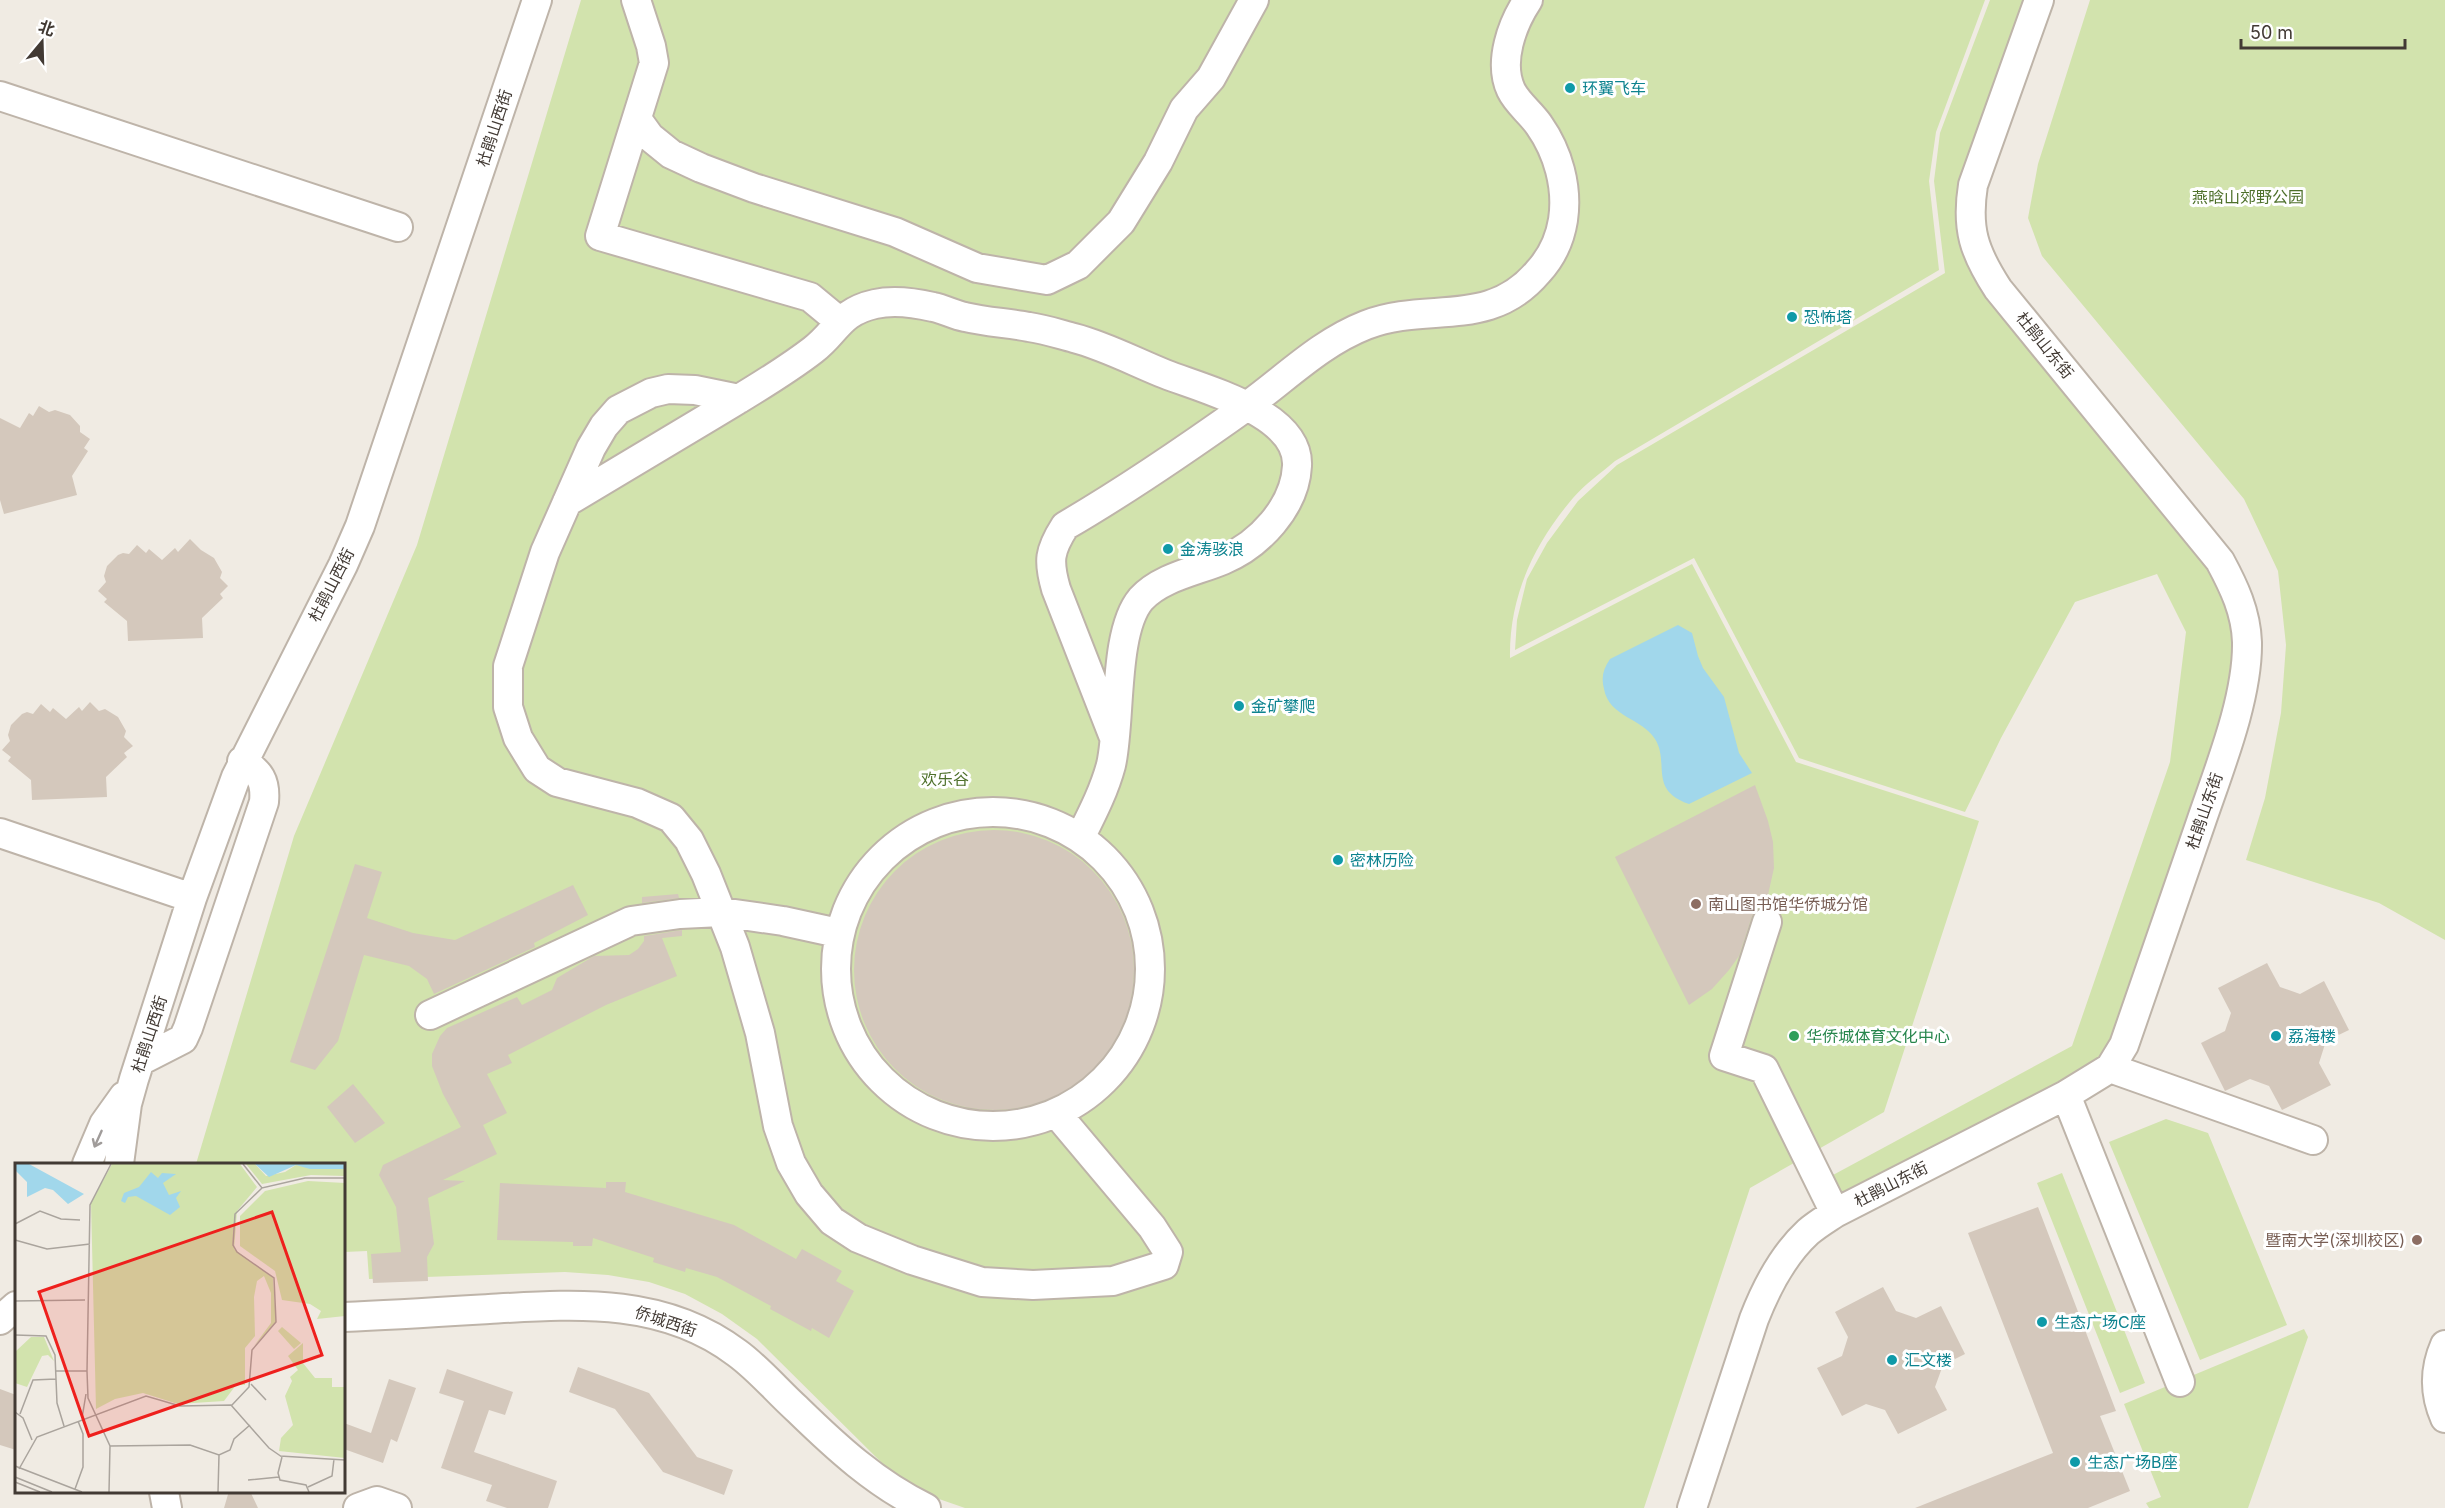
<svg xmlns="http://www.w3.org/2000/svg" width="2445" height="1508" viewBox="0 0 2445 1508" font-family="Inter,'Noto Sans SC',sans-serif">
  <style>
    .green { fill: #d2e3ad }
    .water { fill: #a1d7eb }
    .building { fill: #d4c8bc }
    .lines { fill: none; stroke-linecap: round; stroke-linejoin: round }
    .minor-casing { stroke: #beb4a9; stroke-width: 32 }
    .minor { stroke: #fff; stroke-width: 28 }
    .oneway { stroke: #a09c9a }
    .culture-dot { fill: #0f9aa8; stroke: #fff; stroke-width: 2 }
    .education-dot { fill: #8d6e63; stroke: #fff; stroke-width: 2 }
    .leisure-dot { fill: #2e9e5b; stroke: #fff; stroke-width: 2 }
    .labels { text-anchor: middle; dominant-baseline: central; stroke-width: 6; stroke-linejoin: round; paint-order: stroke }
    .culture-label { font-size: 16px; fill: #0d838f; stroke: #fff; text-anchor: start }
    .street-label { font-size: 16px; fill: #423a34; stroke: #fff }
    .park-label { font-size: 16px; fill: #4e702b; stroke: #fff }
    .education-label { font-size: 16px; fill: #785e54; stroke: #fff; text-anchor: start }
    .leisure-label { font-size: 16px; fill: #27864d; stroke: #fff; text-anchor: start }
    .inset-road { fill: none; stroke: #aaa49d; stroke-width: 1.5 }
    .view { fill: #ee201d; fill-opacity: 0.15; stroke: #ee201d; stroke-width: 3 }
    .inset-edge { fill: none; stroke: #423a34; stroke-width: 3 }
  </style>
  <rect width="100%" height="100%" fill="#f0ebe3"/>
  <path class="green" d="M581,0H1985L1936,132L1929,181L1939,270L1615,461C1601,473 1585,484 1573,498C1534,544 1509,596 1510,658L1692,564L1796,762L1979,821L1884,1112L1750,1188L1644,1508H965L939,1499L910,1484L884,1465L757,1339L722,1314L685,1294L649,1282L608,1275L565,1272L369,1279L367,1251L344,1252V1164H196L294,836L417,545Z
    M1990,0H2034L1965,227L2216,564L2241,662L2106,1064L1836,1199L1833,1175L2072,1046L2170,762L2186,632L2157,574L2075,602L2001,738L1965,812L1799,758L1694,558L1515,650L1517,620L1527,579L1547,543L1578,501L1617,465L1945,273L1934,181L1940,133Z
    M2090,0H2445V940L2379,903L2246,860L2265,798L2281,713L2286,645L2278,571L2244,499L2042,256L2028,218L2038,164Z
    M2166,1119L2208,1133L2287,1325L2200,1360L2109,1142Z
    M2062,1173L2145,1383L2120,1393L2037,1183Z
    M2304,1329L2308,1337L2248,1508H2149L2146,1503L2161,1497L2124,1404Z"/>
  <path class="water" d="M1678,625L1692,633L1698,656L1703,668L1724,697L1739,753L1752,773L1689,804C1648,790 1670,763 1655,739C1642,718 1609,717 1604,689C1601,678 1603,669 1610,659Z"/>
  <path class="building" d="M39,406L49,412L55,410L70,415L80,426V432L90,439L84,448L88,451L72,476L77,495L4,514L0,500V418L20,428L29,413L33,416Z
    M190,539L201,550L214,558L222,572L220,578L228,586L220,594L223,598L202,618L203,638L128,641L127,621L104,602L107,599L98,591L106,582L104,576L107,566L118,555L123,553L129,554L137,545L146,553L149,549L162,560L175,548L178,552Z
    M90,702L99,711L105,709L118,717L126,731L124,737L133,746L124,753L127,757L106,777L107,797L32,800L31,780L8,761L11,757L2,750L10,741L8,735L11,725L22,714L27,712L33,714L41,704L50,712L53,708L66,719L79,707L82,711Z
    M1755,785L1768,821L1773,842L1774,868L1768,895L1764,906L1756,909L1752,916L1739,956L1729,970L1712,989L1689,1005L1615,857Z
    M854 970a140 140 0 1 1 280 0a140 140 0 1 1-280 0Z
    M355,864L382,872L367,918L413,933L455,940L573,885L588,915L534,943L535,947L434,994L427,979L409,966L364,955L338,1041L315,1070L290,1062Z
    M678,894L679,898L642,903V897Z
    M682,930V936L662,938L677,976L606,1005L508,1055L512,1063L487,1074L507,1113L483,1125L497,1154L443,1180L465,1181L428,1198L434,1244L427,1257L428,1281L373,1283L371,1254L401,1252L396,1207L379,1175L383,1165L461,1127L443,1094L432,1066V1054L440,1036L447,1028L517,997L522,1005L552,990L557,978L594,956L629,955L638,949L644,941V936Z
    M2267,963L2280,987L2300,994L2324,981L2349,1030L2326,1041L2319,1063L2331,1085L2282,1110L2269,1086L2250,1079L2225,1091L2201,1043L2225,1031L2231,1013L2218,988Z
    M353,1084L385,1123L355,1143L327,1107Z
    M606,1182H626L625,1192L734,1225L796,1259L802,1249L842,1271L836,1281L854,1291L829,1338L812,1328L811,1331L770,1309L771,1306L717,1277L686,1268L685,1272L653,1262L654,1258L593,1238L592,1246H573V1242L497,1240L500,1183L606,1188Z
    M2038,1207L2116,1411L2100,1416L2130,1491L2088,1508H1915L2053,1453L1968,1233Z
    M1883,1287L1896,1311L1916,1318L1941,1306L1965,1354L1943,1365L1935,1387L1947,1410L1898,1434L1885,1410L1866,1404L1842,1416L1817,1368L1842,1356L1848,1337L1835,1312Z
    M578,1367L649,1393L697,1457L733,1470L724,1495L663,1472L615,1409L569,1392Z
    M447,1369L513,1392L505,1415L489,1410L474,1452L557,1481L548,1508H507L486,1501L492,1485L441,1468L464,1401L439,1393Z
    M389,1379L416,1388L397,1442L391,1439L383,1463L344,1449V1423L371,1433Z
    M0,1389L16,1395V1450L0,1445Z
    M229,1491H250L258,1508H224Z"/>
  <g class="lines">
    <defs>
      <path id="minor" d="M636,0L651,46L654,63L600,236L810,297L839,321
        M0,96L398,227
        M637,119L650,137L671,154L701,168L754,188L895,232L977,268L1047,280L1078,265L1121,222L1158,162L1184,109L1211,78L1254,0
        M739,399L695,390L668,389L651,393L618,410L604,426L591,448L545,552L508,666V707L518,738L537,769L557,782L637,803L671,818L689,840L706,874L735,947L760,1033L778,1126L791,1163L809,1194L832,1221L858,1238L912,1260L982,1282L1033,1285L1113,1281L1164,1265L1168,1252L1152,1227L1057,1114
        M567,502C616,473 665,443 714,414C747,394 782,374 813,350C837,332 839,312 875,304C892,300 916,303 933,307C944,309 954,315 965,317C986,322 1008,323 1029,327C1044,329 1059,334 1074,338C1105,346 1135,362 1165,374C1203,389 1300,413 1297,466C1295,507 1259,545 1223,560C1197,571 1161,577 1141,599C1113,632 1121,722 1111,765C1104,791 1092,814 1080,838
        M1113,735L1056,589C1048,561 1049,551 1065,526C1127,490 1188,448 1247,406C1286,378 1320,343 1366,325C1428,301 1489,330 1538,272C1551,258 1560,239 1563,220C1568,187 1558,152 1539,125C1531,113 1517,103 1511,90C1498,62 1512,24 1528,0
        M836 969a157 157 0 1 1 314 0a157 157 0 1 1-314 0Z
        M0,833L192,898
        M1767,922L1724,1056L1764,1069L1835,1213
        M430,1015L631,921L680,914L721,912L783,921L838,933
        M140,1061L183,1039L188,1028L264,802C266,781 260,772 242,761
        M2110,1068L2313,1140
        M2066,1095L2180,1382
        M87,1164L104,1124L124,1096
        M119,1164L127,1104L134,1079L192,898L236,777L343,565L360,526L537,0
        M344,1317C392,1315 440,1312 489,1309C576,1304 663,1297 737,1353C759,1369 777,1391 797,1409C836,1447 876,1484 926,1508
        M0,1320L16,1306
        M2445,1345C2434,1370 2434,1393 2445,1418
        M164,1492L167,1508
        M358,1508L377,1501L397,1508
        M1692,1508L1754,1319C1766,1288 1783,1255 1808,1232C1816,1225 1826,1219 1835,1213L2066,1095L2110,1068L2124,1045C2150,971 2175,896 2201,822C2219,769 2248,698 2247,642C2246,612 2234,587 2220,561L1998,289C1974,252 1966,229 1973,185L2039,0"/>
    </defs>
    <use href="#minor" class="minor-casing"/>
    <use href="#minor" class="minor"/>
  </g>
  <defs><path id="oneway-shaft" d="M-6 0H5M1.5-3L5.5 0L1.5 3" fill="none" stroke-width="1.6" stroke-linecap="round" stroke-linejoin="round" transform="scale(1.5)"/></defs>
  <use class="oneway" href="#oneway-shaft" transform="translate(98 1139) rotate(114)"/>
  <g class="culture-dot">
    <circle cx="1570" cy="88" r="6"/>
    <circle cx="1792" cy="317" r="6"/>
    <circle cx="1168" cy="549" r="6"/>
    <circle cx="1239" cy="706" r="6"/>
    <circle cx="1338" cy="860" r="6"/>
    <circle cx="2276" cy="1036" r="6"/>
    <circle cx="2042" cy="1322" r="6"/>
    <circle cx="1892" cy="1360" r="6"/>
    <circle cx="2075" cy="1462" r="6"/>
  </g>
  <g class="education-dot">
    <circle cx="1696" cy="904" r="6"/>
    <circle cx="2417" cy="1240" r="6"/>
  </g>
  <circle class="leisure-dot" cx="1794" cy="1036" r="6"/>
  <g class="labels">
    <g class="culture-label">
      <text x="1582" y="88">环翼飞车</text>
      <text x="1804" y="317">恐怖塔</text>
      <text x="1180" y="549">金涛骇浪</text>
      <text x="1251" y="706">金矿攀爬</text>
      <text x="1350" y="860">密林历险</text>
      <text x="2288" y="1036">荔海楼</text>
      <text x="2054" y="1322">生态广场C座</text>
      <text x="1904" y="1360">汇文楼</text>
      <text x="2087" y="1462">生态广场B座</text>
    </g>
    <g class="street-label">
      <text transform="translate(494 128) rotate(-72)">杜鹃山西街</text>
      <text transform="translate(2045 345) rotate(51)">杜鹃山东街</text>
      <text transform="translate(331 585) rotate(-63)">杜鹃山西街</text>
      <text transform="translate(2204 811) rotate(-71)">杜鹃山东街</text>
      <text transform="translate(149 1034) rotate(-72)">杜鹃山西街</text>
      <text transform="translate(1891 1184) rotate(-27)">杜鹃山东街</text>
      <text transform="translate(666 1321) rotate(18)">侨城西街</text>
    </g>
    <g class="park-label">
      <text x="2248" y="197">燕晗山郊野公园</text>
      <text x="945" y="779">欢乐谷</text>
    </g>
    <g class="education-label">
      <text x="1708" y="904">南山图书馆华侨城分馆</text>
      <text x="2405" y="1240" text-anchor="end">暨南大学(深圳校区)</text>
    </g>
    <g class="leisure-label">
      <text x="1806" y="1036">华侨城体育文化中心</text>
    </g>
  </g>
  <g transform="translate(15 1163)">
    <rect width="330" height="330" fill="#f0ebe3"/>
    <path d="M97,1H225L242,24L222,48L219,86L258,115L261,159L239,183L256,160V130L249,113L242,118L239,134L240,173L230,185V222H221L209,238L163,241L128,230L100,236L81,246L76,40ZM231,1H240L251,13L270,9L281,2L330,6V13L296,12L247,21ZM293,18L330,20V153L302,156L306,148L295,141L267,137L260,108L225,83V53L250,28ZM267,164L286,180L279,186L263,168ZM16,174H29L39,198L33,192L27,193L12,224L0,220V189ZM288,180V200L300,215H317V224H330V295L264,288L266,275L278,262L270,233L277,218L275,214L283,207L273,193Z" fill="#d2e3ad"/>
    <path d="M0,1H14L69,31L53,41L38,27L30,25L12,34V19L0,7ZM240,1H329L330,6H295L281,2L254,14ZM136,9L143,15L147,10L161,11L148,20L154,32L166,28L161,35L165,44L155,52L121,33L113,34L110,40L106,38L109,30L124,24Z" fill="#a1d7eb"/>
    <path class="inset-road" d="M228,1L247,25L290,15H330M0,61L25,48L46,56L65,57M0,77L32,86L75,81M0,138L70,137M0,172L31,173L40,192L42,240L49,263M40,208H72M236,221L251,237M217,242L234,224L237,187L261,159L259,115L222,89L218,82L220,51L247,25M0,249L8,255L17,277M5,251L18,217L41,216M67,255L71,231M95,283L175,282L204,292L215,287L219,276L235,262M265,293L330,297M267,294L263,310L265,317L291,322L294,329M0,303L67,329M4,306L22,274L131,233L165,243L216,242L254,285L267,294M0,314L37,329M233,317L264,314M0,319L25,329M293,324L317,313L319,296M60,326L68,304V271L63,258M94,329L95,283L73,235L72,208L75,42L96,1M203,329L204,292"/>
    <path class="view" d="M257,49L307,192L74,273L24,129Z"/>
    <rect width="330" height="330" class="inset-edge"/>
  </g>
  <g transform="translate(42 42) rotate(19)" stroke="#ffffff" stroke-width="4.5" paint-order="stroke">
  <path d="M0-4.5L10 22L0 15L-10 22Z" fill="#423a34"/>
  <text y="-9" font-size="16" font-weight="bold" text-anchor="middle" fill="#423a34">北</text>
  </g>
  <path d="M2241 39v9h164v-9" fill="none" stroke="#423a34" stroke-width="3"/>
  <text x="2250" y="39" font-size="18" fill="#423a34" stroke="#ffffff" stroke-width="4.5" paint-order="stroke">50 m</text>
</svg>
